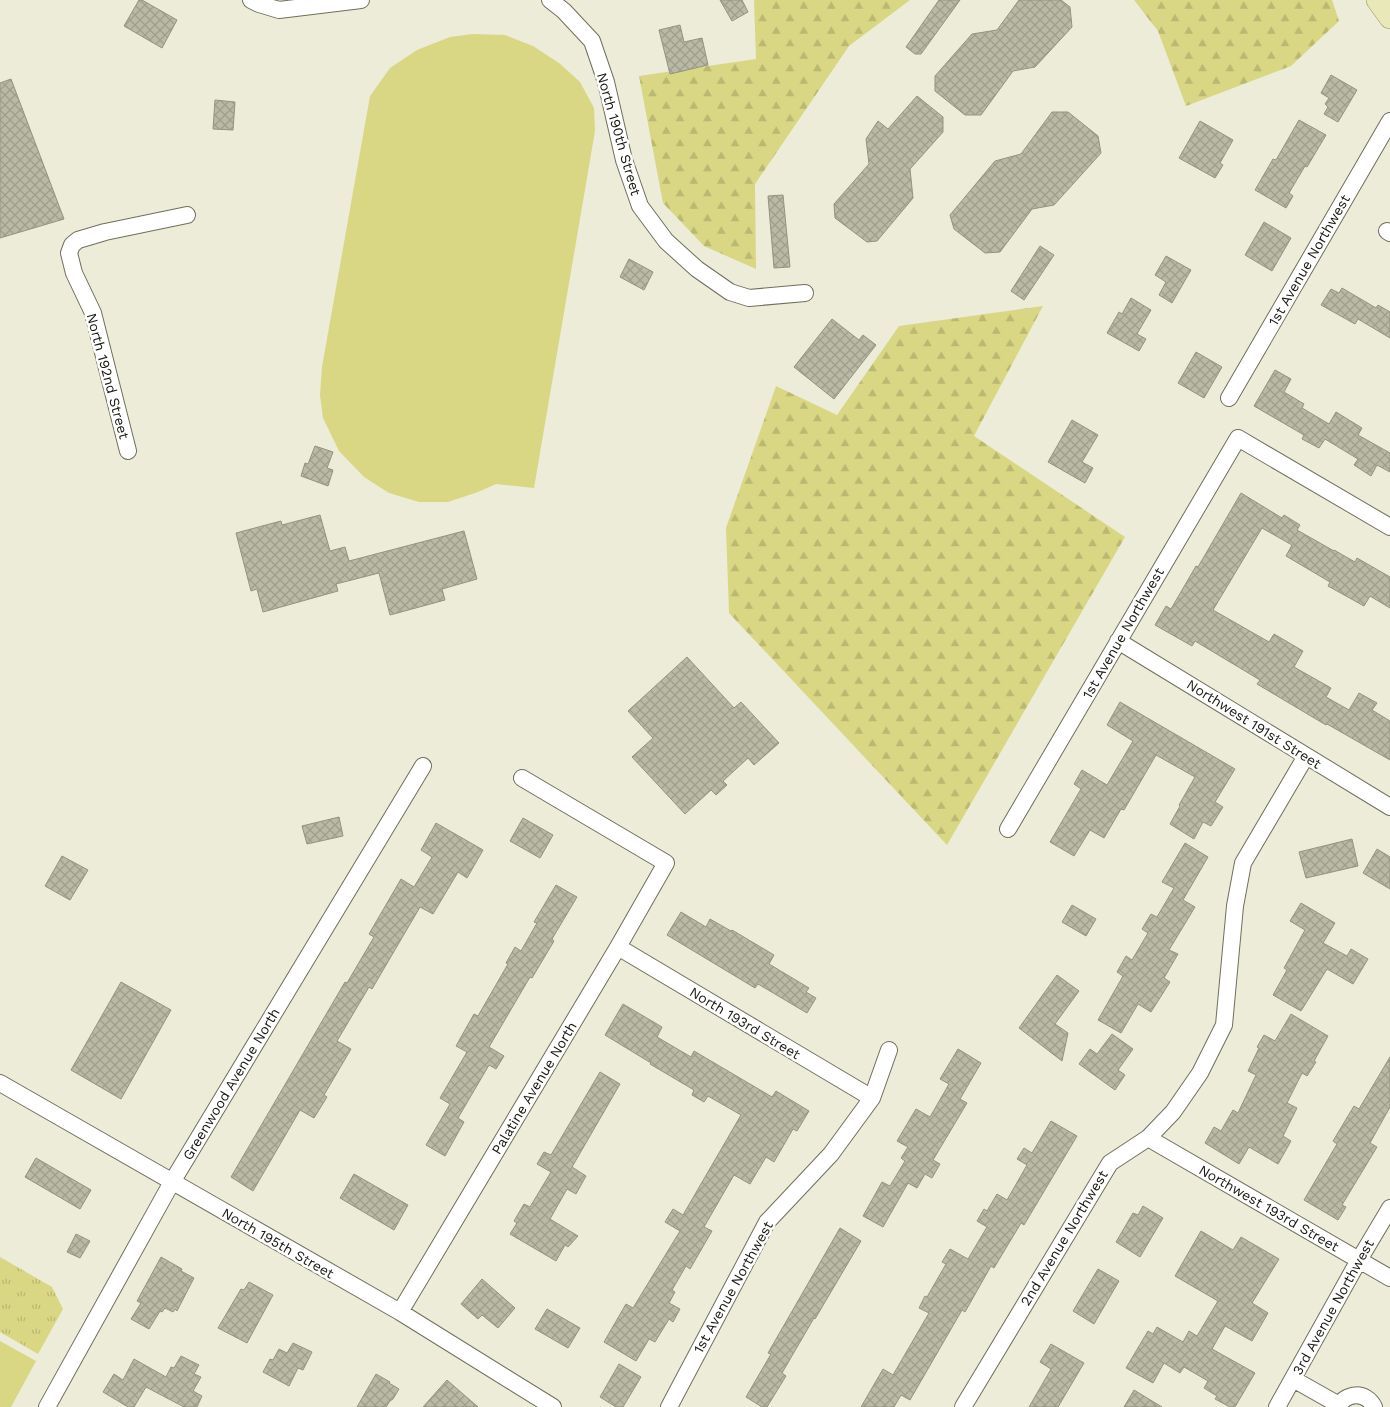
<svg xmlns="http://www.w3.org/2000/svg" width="1390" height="1407" viewBox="0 0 1390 1407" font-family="'Work Sans',sans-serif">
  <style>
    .grass { fill: #d9d784 }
    .forest { fill: url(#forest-firs) }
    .park { fill: url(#park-tufts) }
    .building { fill: url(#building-cross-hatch); stroke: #939380 }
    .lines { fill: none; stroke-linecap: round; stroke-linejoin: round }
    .minor-casing { stroke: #6f6f5d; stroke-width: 18 }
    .major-casing { stroke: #96955f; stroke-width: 22 }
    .minor { stroke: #fff; stroke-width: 16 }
    .major { stroke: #e9e8b8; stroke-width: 21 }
    .labels { text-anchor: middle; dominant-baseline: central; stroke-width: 5; stroke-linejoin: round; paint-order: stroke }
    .street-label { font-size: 14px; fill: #181811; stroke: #fff }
  </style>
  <defs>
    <pattern id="forest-firs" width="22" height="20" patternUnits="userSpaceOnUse" patternTransform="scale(1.25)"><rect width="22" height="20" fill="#d9d784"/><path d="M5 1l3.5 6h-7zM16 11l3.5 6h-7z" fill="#bab871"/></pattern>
    <pattern id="park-tufts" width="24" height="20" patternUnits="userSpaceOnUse" patternTransform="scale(1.25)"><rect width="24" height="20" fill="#d9d784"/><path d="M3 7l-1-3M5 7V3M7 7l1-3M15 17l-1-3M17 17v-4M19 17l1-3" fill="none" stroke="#bab871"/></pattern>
    <pattern id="building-cross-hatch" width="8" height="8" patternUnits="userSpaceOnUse" patternTransform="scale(1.25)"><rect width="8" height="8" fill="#b9b9a5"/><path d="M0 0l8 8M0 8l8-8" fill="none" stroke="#9e9e8d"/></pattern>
  </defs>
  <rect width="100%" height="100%" fill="#ececd8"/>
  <path class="grass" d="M473,34L505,35L533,46L559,63L580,82L594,108L595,131L534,488L496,484L478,492L448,502H419L389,493L364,477L339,451L323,418L320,395L322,367L370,96L390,68L417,50L450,37Z
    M0,1341L36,1361L11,1407H0Z"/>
  <path class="forest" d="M754,0H910L849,46L755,184L756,269L704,246L663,203L639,76L756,59Z
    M1134,0H1332L1339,21L1291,66L1186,106L1158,31Z
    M1043,306L974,436L1125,537L947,845L729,613L726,528L776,386L837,415L899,326Z"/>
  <path class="park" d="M0,1257L52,1287L63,1309L38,1354L0,1332Z"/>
  <path class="building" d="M139,0H142L177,20L162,48L124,26Z
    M720,0H742L748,12L732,21Z
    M939,0H960L921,54H915L906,47Z
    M1019,0H1061L1070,7L1072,27L1035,67L1013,71L981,115H965L935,91V76L972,34L997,30Z
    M680,25L684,42L702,38L708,65L670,74L659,30Z
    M1331,75L1357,90L1338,122L1324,114L1328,107L1325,104L1329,98L1321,93Z
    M11,79L64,219L0,238V83Z
    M917,96L943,117V132L910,169L913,198L877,241L867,242L835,218L834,204L869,164L866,139L878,121L888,129Z
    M215,100L235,102L233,130L213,129Z
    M1052,112H1068L1098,136L1101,153L1054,205L1032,209L1000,252L985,253L954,229L950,215L995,161L1021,154Z
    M1299,120L1326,135L1307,167L1305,166L1289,193L1293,196L1286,208L1255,190L1273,159L1276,160Z
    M1200,121L1233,140L1220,163L1223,165L1215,178L1179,158Z
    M783,195L790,267L774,268L768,196Z
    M1264,222L1291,238L1272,271L1245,255Z
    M1040,246L1054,255L1024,300L1011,291Z
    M1166,256L1191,270L1172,303L1159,295L1166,282L1155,275Z
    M629,259L653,272L644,290L620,277Z
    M1342,288L1376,308L1378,305L1390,312V338L1358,319L1355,324L1321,305L1331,289L1339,293Z
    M1131,298L1151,310L1137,334L1146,339L1139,351L1107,333L1119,312L1122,314Z
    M832,319L859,340L863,335L876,345L834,399L794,367Z
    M1196,352L1222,367L1204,398L1178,383Z
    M1275,370L1291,379L1284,392L1304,404L1302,408L1329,424L1336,412L1362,428L1358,435L1390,453V472L1377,465L1371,476L1354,465L1358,459L1325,439L1319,448L1302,439L1304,435L1254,406Z
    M1072,420L1098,435L1082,462L1093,468L1085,483L1048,462Z
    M315,446L333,452L327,468L333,470L328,486L301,476L305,463L308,464Z
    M1241,493L1282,518L1284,515L1300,525L1297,530L1334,551V550L1355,562L1357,558L1390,577V608L1370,596L1364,606L1328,586L1330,582L1286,556L1292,545L1262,528L1213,610L1269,642L1274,634L1303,651L1294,667L1331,688L1326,697L1349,710L1359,693L1377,703L1372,710L1390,721V760L1327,724L1326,725L1257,684L1260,680L1195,641L1192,646L1155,625L1166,606L1171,609L1196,566L1198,567Z
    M320,515L330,551L345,547L349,561L464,531L477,579L442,589L445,600L390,615L379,573L336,584L338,591L263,612L257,589L251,591L236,533L281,521L282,525Z
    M687,657L734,708L741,702L779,743L754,765L748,758L723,781L727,785L716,795L711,790L685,814L632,757L653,738L628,711Z
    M1120,702L1235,769L1215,802L1223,807L1211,826L1203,822L1194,839L1170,824L1180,806L1179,805L1195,777L1156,755L1124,810L1121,809L1104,838L1090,830L1074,856L1050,842L1081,789L1074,784L1082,770L1107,785L1133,741L1107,725Z
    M339,817L343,836L307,844L302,826Z
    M523,818L553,835L540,858L510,841Z
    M436,823L483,850L467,878L458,872L433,914L420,907L372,989L369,987L337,1041L351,1049L324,1095L327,1097L314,1118L300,1110L253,1191L231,1177L345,982L347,983L374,937L369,934L401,879L414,887L432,857L421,850Z
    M1352,839L1358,866L1306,878L1299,852Z
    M1185,843L1208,857L1183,900L1195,907L1169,950L1178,954L1164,978L1170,982L1151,1012L1138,1004L1121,1033L1098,1020L1123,976L1117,972L1126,956L1132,960L1148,933L1142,929L1151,914L1157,917L1174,888L1162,882Z
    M1377,849L1390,857V889L1363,873Z
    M62,856L88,870L70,900L45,886Z
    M556,885L577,897L552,939L554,941L532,978L530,977L489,1047L504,1056L496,1069L489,1065L458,1118L464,1122L445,1156L426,1145L450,1104L440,1098L467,1052L456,1046L474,1014L478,1016L508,964L506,963L515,947L521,951L537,923L534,922Z
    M1301,903L1335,923L1323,943L1347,956L1351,949L1368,959L1353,984L1327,969L1301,1011L1273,995L1287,970L1284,968L1305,930L1290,921Z
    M1072,905L1096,919L1086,936L1062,922Z
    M681,912L706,927L710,919L731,931L732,930L774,955L769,964L809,988L806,992L816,998L807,1013L758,984L755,988L667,935Z
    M1057,975L1079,991L1055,1024L1068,1033L1062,1061L1019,1028Z
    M121,982L171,1010L121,1099L71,1070Z
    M623,1004L662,1027L657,1037L691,1057L694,1051L772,1097L776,1091L809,1111L797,1131L793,1129L774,1162L766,1157L750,1184L734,1175L704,1227L712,1231L690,1269L686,1266L672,1290L675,1292L669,1303L680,1309L673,1322L669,1319L655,1342L649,1339L636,1361L604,1342L626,1304L633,1308L680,1231L665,1222L673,1209L683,1215L741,1115L708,1096L704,1102L692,1095L694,1090L650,1064L651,1063L605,1035Z
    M1291,1014L1328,1036L1314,1061L1316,1062L1307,1076L1302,1073L1287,1103L1297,1108L1283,1136L1291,1141L1278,1164L1249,1147L1239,1164L1205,1143L1214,1127L1221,1131L1233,1110L1238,1113L1256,1075L1248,1071L1259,1048L1257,1047L1264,1035L1275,1041Z
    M1112,1034L1133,1049L1118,1070L1125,1075L1115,1090L1079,1064L1090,1049L1097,1054Z
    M958,1049L981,1063L960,1099L967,1103L933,1160L940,1164L932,1178L925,1174L917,1188L908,1183L883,1227L863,1216L882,1182L890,1186L905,1161L901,1158L908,1147L897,1141L916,1109L930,1117L949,1084L940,1079Z
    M1390,1057V1107L1370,1143L1377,1147L1342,1205L1346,1207L1338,1220L1304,1200L1337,1144L1333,1141L1354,1106L1359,1109Z
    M600,1072L620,1084L572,1167L586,1176L576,1194L567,1189L550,1219L578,1236L568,1247L565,1245L556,1261L510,1234L517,1223L514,1221L524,1204L530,1207L551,1172L537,1164L544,1152L551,1155Z
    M1051,1121L1077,1136L1024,1225L1021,1223L994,1268L991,1266L965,1312L962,1310L910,1400L901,1395L894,1407H861L883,1369L893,1375L929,1313L919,1308L925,1296L927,1297L946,1264L942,1262L950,1249L968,1259L987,1227L977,1221L984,1209L987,1211L997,1194L1007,1200L1027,1165L1017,1159L1024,1148L1032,1153Z
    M36,1158L91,1190L80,1209L25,1177Z
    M354,1174L408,1205L394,1230L340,1198Z
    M1143,1206L1163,1218L1140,1257L1116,1242L1133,1213L1138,1215Z
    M840,1228L861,1241L815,1319L814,1318L782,1373L786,1376L767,1407H762L746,1397L771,1354L768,1353Z
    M1201,1231L1233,1250L1241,1237L1279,1259L1252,1303L1268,1313L1252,1341L1225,1326L1212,1349L1255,1373L1235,1407H1230L1215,1399L1217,1396L1204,1388L1208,1381L1184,1367L1180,1373L1164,1363L1153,1383L1126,1368L1148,1331L1153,1334L1157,1327L1183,1342L1189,1331L1197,1336L1218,1301L1175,1276Z
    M76,1234L90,1241L80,1258L67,1252Z
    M161,1257L182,1269L181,1271L194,1278L177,1311L175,1309L173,1312L165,1308L162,1312L160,1311L149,1329L131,1319L141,1303L137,1301Z
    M1098,1269L1119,1281L1094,1324L1073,1311Z
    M482,1279L515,1308L498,1328L482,1315L478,1319L461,1304Z
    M249,1282L273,1295L247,1343L218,1328L241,1289L244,1290Z
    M547,1309L580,1328L568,1348L535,1329Z
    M293,1343L312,1352L303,1370L298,1368L289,1386L263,1372L270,1359L273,1360L279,1349L287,1353Z
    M1051,1344L1084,1363L1058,1407H1029L1051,1369L1040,1362Z
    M181,1356L199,1365L194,1374L201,1377L193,1391L202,1396L197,1407H184L146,1387L134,1407H128L103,1392L114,1374L123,1380L134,1359L166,1377L171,1367L174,1368Z
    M619,1364L641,1377L623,1407H616L600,1397Z
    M376,1374L390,1382L389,1383L399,1389L393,1399L390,1401L386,1407H357Z
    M447,1380L478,1407H423Z
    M1134,1390L1162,1407H1124Z"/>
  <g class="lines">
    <defs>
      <path id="minor" d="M251,0L259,4L279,10L361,0
        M550,0L564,11L592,41L606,82L624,160L640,206L666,241L697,269L730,292L749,298L805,293
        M1387,231L1390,233
        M1229,398L1390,121
        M128,451L93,313L74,273L69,253L72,245L78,240L105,232L187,215
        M1118,641L1390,807
        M1008,829L1238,438L1390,527
        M618,947L872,1098
        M0,1083L400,1312L553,1407
        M1148,1138L1390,1278
        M400,1312L618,947L666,863L522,778
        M1293,1379L1339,1405
        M47,1407L172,1182L423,766
        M669,1407L767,1222L831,1154L872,1098L889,1050
        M963,1407L1110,1163L1148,1138L1173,1112L1200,1073L1224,1025L1235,906L1243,863L1306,756
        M1277,1407L1359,1260L1390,1208
        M1338,1407C1346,1392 1366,1391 1374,1407"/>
      <path id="major" d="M1377,0L1390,18"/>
    </defs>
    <use href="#minor" class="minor-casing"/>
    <use href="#major" class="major-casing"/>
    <use href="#minor" class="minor"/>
    <use href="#major" class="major"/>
  </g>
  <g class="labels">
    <g class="street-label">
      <text transform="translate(619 134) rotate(74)">North 190th Street</text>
      <text transform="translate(1309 260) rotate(-60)">1st Avenue Northwest</text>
      <text transform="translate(108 376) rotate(75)">North 192nd Street</text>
      <text transform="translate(1123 633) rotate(-60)">1st Avenue Northwest</text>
      <text transform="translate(1254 724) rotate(32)">Northwest 191st Street</text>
      <text transform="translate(745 1023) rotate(31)">North 193rd Street</text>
      <text transform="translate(231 1084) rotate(-59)">Greenwood Avenue North</text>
      <text transform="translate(534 1088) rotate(-59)">Palatine Avenue North</text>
      <text transform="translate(1269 1208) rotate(30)">Northwest 193rd Street</text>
      <text transform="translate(1064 1238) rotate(-59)">2nd Avenue Northwest</text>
      <text transform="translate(278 1243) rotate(30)">North 195th Street</text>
      <text transform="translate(733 1287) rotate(-61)">1st Avenue Northwest</text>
      <text transform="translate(1333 1307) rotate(-61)">3rd Avenue Northwest</text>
    </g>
  </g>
</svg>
